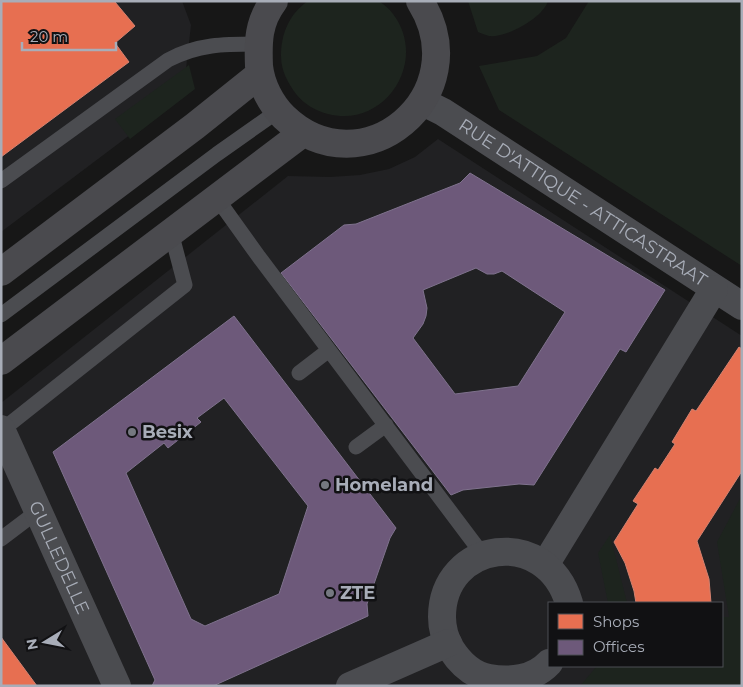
<svg xmlns="http://www.w3.org/2000/svg" width="743" height="687" viewBox="0 0 743 687" font-family="Montserrat,sans-serif">
  <style>
    .built { fill: #212123; fill-rule: evenodd }
    .green { fill: #1d241e }
    .shops { fill: #e76f51; stroke: #d48270 }
    .offices { fill: #6d597a; stroke: #7f728d; fill-rule: evenodd }
    .lines { fill: none; stroke-linecap: round; stroke-linejoin: round }
    .lane { stroke: #4b4c50; stroke-width: 15 }
    .street { stroke: #4b4c50; stroke-width: 28 }
    .secondary { stroke: #4a4a4e; stroke-width: 28 }
    .poi-dot { fill: #757880; stroke: #111113; stroke-width: 2 }
    .labels { text-anchor: middle; dominant-baseline: central; stroke-width: 5; stroke-linejoin: round; paint-order: stroke }
    .street-label { font-size: 18px; fill: #a8adb8; stroke: #111113 }
    .poi-label { font-size: 18px; font-weight: bold; fill: #a8adb8; stroke: #111113; text-anchor: start }
  </style>
  <rect width="100%" height="100%" fill="#171717"/>
  <path class="built" d="M1,1H182L191,25L183,95L1,232Z
    M438,139L742,336V686H1V403L288,176L330,177L360,175L389,169L415,157ZM549,603H722V666H549Z"/>
  <path class="green" d="M308,1H379C384,5 390,9 393,14C429,61 385,129 328,114C316,111 304,104 296,94C288,83 281,71 281,56C281,34 289,14 308,1Z
    M468,1H548C543,18 506,38 489,36C485,35 481,33 478,32Z
    M589,1H742V266L499,110L479,66L537,56L566,38Z
    M189,65L195,89L130,139L115,119Z
    M742,495V686H580L597,666H722V617H729L717,542Z
    M610,535L627,603H608L598,553Z"/>
  <path class="shops" d="M1,1H117L115,2L135,26L115,43L129,62L1,157Z
    M739,347L742,349V471L697,541L709,579L711,603H636L634,591L625,563L614,542L638,504L633,501L655,468L658,470L675,444L672,442L692,409L696,411Z
    M1,637L37,686H1Z"/>
  <path class="offices" d="M470,173L665,290L626,352L620,349L534,485L519,484L463,490L451,495L281,273L344,225L356,224L460,183ZM476,268L487,274H494L502,271L565,312L518,386L455,394L413,338L423,324L426,316L427,308L423,290Z
    M234,316L396,528L390,538L367,604L368,616L213,686H152L155,680L53,452ZM224,398L308,506L279,594L205,626L191,619L126,473L164,443L168,448L201,422L197,418Z"/>
  <g class="lines">
    <path class="lane" d="M1,181L168,60C198,44 224,44 258,44
      M216,197L259,257L483,555
      M1,315L217,154L278,111
      M299,373L329,350
      M2,430L185,285L171,232
      M356,447L386,425
      M1,539L38,511"/>
    <g class="street">
      <path id="s1" d="M423,102L443,112L742,306"/>
      <path id="s2" d="M1,429L117,686"/>
      <path d="M545,565L714,289"/>
      <path d="M549,663C534,679 510,682 489,678C473,675 460,663 451,649C445,639 442,628 442,617C442,541 546,525 569,603"/>
      <path d="M350,686L448,643"/>
    </g>
    <path class="secondary" d="M274,1C258,22 258,42 259,66C261,85 271,104 284,117C362,192 479,95 420,1
      M1,272L195,126L260,74
      M1,361L304,132"/>
  </g>
  <g class="poi-dot">
    <circle cx="132" cy="432" r="5"/>
    <circle cx="325" cy="485" r="5"/>
    <circle cx="330" cy="593" r="5"/>
  </g>
  <g class="labels">
    <g class="street-label">
      <text stroke="none"><textPath href="#s1" startOffset="189">RUE D'ATTIQUE - ATTICASTRAAT</textPath></text>
      <text stroke="none"><textPath href="#s2" startOffset="141">GULLEDELLE</textPath></text>
    </g>
    <g class="poi-label">
      <text x="142" y="432">Besix</text>
      <text x="335" y="485">Homeland</text>
      <text x="340" y="593">ZTE</text>
    </g>
  </g>
  <rect width="743" height="687" fill="none" stroke="#a8adb8" stroke-width="5"/>
  <rect x="548" y="602" width="175" height="65" fill="#111113" stroke="#4d4f55"/>
  <rect x="558" y="614" width="25" height="15" fill="#e76f51" stroke="#4d4f55"/>
  <text x="593" y="627" font-size="15" fill="#a8adb8">Shops</text>
  <rect x="558" y="640" width="25" height="15" fill="#6d597a" stroke="#4d4f55"/>
  <text x="593" y="652" font-size="15" fill="#a8adb8">Offices</text>
  <g transform="translate(45 642) rotate(260)" stroke="#111113" stroke-width="4" paint-order="stroke">
  <path d="M0-4L9 19L0 12L-9 19Z" fill="#a8adb8"/>
  <text y="-8" font-size="14" font-weight="bold" text-anchor="middle" fill="#a8adb8">N</text>
  </g>
  <path d="M22 42v8h94v-8" fill="none" stroke="#a8adb8" stroke-width="2.5"/>
  <text x="30" y="42" font-size="15" fill="#a8adb8" stroke="#111113" stroke-width="4" paint-order="stroke">20 m</text>
</svg>
